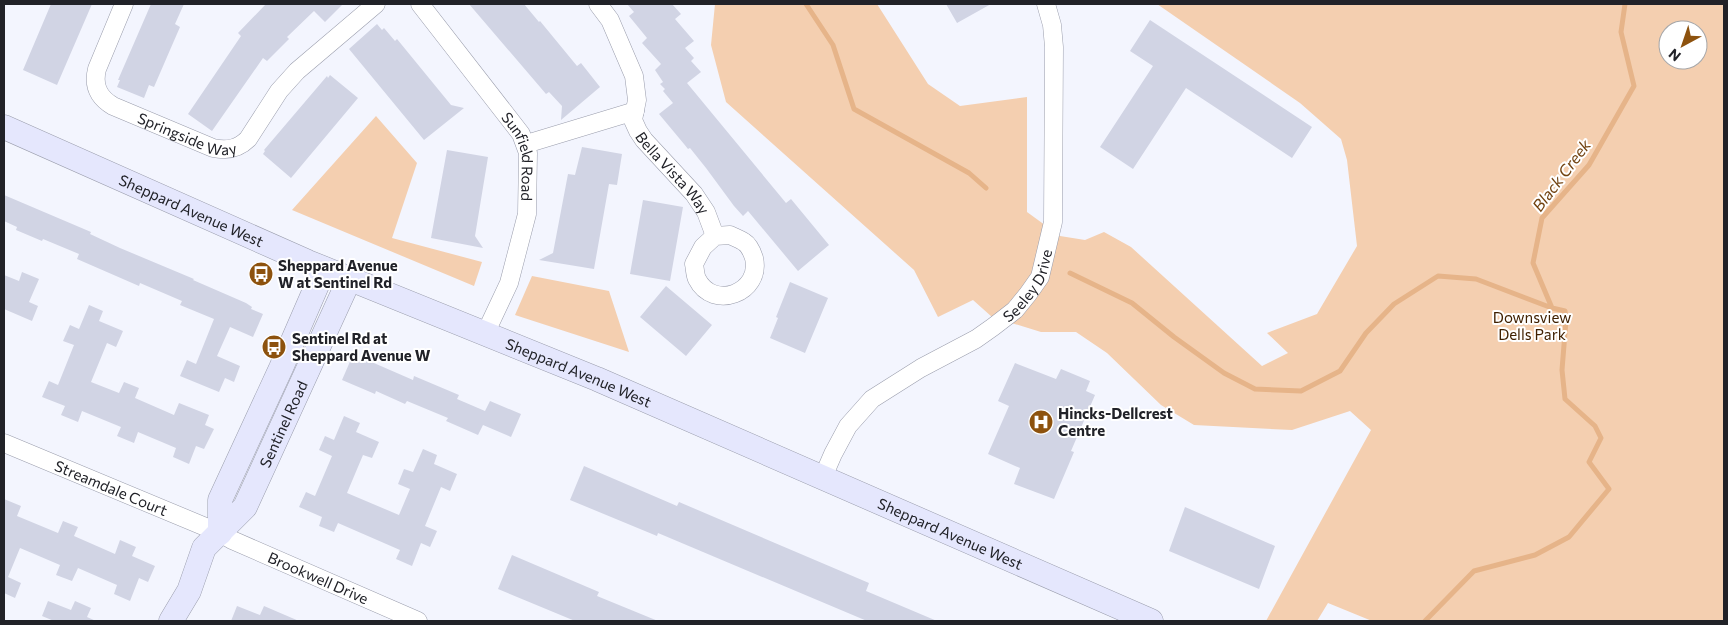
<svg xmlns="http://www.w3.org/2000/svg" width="1728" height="625" viewBox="0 0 1728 625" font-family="Commissioner,sans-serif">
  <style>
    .green { fill: #f4cfb0; fill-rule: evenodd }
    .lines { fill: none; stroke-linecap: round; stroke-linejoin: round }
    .stream { stroke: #e6b489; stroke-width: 5 }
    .building { fill: #d1d4e4 }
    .street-casing { stroke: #9a9dac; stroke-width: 19 }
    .secondary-casing { stroke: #9a9dac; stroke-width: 25 }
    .street { stroke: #fff; stroke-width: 18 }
    .secondary { stroke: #e5e7fd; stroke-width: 24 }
    .labels { text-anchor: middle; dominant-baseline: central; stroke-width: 4; stroke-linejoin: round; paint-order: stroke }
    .street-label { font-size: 15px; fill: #212228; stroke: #fff }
    .poi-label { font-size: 15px; font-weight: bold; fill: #212228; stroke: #fff; text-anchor: start }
    .park-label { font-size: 15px; fill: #402000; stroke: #fff }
    .water-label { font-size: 16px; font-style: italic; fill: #724311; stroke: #fff }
  </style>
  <rect width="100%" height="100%" fill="#f3f5fe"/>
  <path class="green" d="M715,4H877L928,84L960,106L1027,97V212L1060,236L1085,240L1104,232L1131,247L1262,366L1288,353L1267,333L1317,314L1357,246L1347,160L1341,139L1300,103L1157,4H1724V621H1372L1328,603L1317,621H1266L1371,430L1350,411L1292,430L1194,425L1161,405L1107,353L1076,332H1041L992,317L973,300L938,317L914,270L726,102L711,45ZM1668,30H1698V60H1668Z
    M376,116L417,163L392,238L482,262L474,286L292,210Z
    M532,276L609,291L629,352L515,315Z"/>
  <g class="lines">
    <path class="stream" d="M806,4L833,45L854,109L969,173L986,188
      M1070,273L1132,303L1174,337L1224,373L1255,389L1301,391L1340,371L1366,333L1394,304L1438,276L1476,279L1552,308L1565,311L1566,320L1562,370L1565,399L1595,426L1601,438L1589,462L1609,489L1569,537L1535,555L1474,571L1425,621
      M1552,308L1533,263L1542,218L1589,165L1634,86L1621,32L1625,4"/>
  </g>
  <path class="building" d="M51,4H92L57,85L23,70Z
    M151,4H184L175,24L180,27L170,50L154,87L149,85L144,98L117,87L120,80H118Z
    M266,4H343L325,22L314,11L287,37L289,39L267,61L263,58L212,131L188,114L241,36L238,33Z
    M469,4H524L539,22L540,21L577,66L581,63L600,87L561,120L562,106L549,92L546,94Z
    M627,4H672L681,14L675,19L694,41L685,48L694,58L691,61L701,72L687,83L786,203L791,199L829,245L798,271L748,211L743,216L734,206L706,168L690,148L688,149L684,144L659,114L673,103L663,91L665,89L660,84L663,82L655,70L661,64L642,43L647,38L629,16L634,12Z
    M946,4H991L957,23Z
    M1150,20L1312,127L1292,158L1186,88L1133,169L1100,147L1153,66L1130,51Z
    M377,24L382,30L384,28L395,41L397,39L451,105L464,108L424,140L349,49Z
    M330,75L358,98L291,178L263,154L265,151L264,150L327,76L328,78Z
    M582,147L622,154L617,185L609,184L594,269L539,260L553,253L568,174L575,175Z
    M447,150L488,157L475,236L483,248L431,238Z
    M4,195L91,232L90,234L120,248L194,279L193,280L246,303L252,307L251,309L263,314L253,337L230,327L217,356L240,366L234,382L225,378L219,392L180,376L187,360L196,364L214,319L180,305L182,301L140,283L139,286L77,259L79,254L43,239L42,241L16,230L17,227L4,221Z
    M643,200L683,207L670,281L630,274Z
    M22,272L39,279L29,302L38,306L32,321L4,309V275L19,281Z
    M790,282L828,298L805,353L770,338L778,318L776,317Z
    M666,286L712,325L686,356L640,317Z
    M89,305L103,311L99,321L123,331L116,347L107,343L91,382L119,393L124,382L139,388L135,398L174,415L179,403L209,415L205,425L214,429L204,449L196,446L189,464L173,457L176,448L138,432L134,443L117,436L121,427L82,411L78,422L61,415L65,406L42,397L49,381L58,385L74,345L63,341L70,325L79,329Z
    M352,357L366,363L367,360L413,380L414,376L459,395L457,399L485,411L490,401L521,414L511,437L483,425L478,435L446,421L448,418L407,401L405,404L376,391L375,394L342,380Z
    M1015,363L1056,379L1061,369L1090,381L1086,391L1095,395L1071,451L1074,452L1054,499L1014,484L1020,468L988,454L1009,406L998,401Z
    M344,416L360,423L356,432L379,442L372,458L363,455L347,493L399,515L410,489L398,484L404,469L413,472L423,449L437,455L434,464L457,474L450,491L441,487L425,526L437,531L430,547L421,543L412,566L396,559L400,550L338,523L334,532L319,526L322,517L299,507L306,492L315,496L332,456L319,450L325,436L334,440Z
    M584,466L677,506L679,502L869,583L866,591L937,621H867L658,533L657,536L570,500Z
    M4,499L21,506L17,516L58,533L63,521L78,527L74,536L115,554L120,540L136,547L132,556L155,566L148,582L139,578L130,601L114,594L117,585L78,568L72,581L56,575L60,565L20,548L8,577L21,583L15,598L4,593Z
    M1185,507L1275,546L1259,589L1169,551Z
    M512,555L599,592L597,596L658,621H575L498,589Z
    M48,601L71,610L75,601L91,608L87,617L96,621H54L42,616Z
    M237,606L260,615L264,606L299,621H231Z"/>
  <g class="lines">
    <defs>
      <g id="street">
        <path id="s1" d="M124,4L97,69C93,85 98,97 113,106L213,148C227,151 238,149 248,139L279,91L297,71L376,4"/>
        <path id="s2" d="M420,4L521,134L528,153L527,214L509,283L485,334"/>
        <path id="s3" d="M598,4L610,20L634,76L637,100L633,120L638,131L644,140L694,194L706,212L715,236"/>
        <path d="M526,144L635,111"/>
        <path d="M730,235C734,237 740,239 744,242C749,245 752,252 754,258C762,293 713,311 697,279C695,275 695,269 694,264L703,247L715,236Z"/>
        <path id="s4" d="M4,443L220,533L232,540L418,621"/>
        <path id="s5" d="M823,477L833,454L848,426L872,399L921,368L976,339L993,327L1015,310L1028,294L1040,277L1053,222L1054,47L1052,25L1046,4"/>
      </g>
      <g id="secondary">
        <path id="s6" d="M4,127L308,262L597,379L1151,621"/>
        <path d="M220,533V500L281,368L324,269"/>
        <path id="s7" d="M171,621L189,591L204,548L245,507L349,280"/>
      </g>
    </defs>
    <use href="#street" class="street-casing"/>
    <use href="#secondary" class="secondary-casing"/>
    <use href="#street" class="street"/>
    <use href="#secondary" class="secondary"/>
  </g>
  <defs>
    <symbol id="bus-disc" viewBox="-11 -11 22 22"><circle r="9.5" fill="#8d520e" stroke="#fff"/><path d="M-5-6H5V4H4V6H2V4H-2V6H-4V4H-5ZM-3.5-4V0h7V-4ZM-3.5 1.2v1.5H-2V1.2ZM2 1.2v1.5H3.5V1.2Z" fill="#fff"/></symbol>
    <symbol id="hospital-disc" viewBox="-11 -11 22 22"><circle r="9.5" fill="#8d520e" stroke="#fff"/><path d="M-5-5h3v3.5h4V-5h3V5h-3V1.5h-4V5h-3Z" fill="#fff"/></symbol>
  </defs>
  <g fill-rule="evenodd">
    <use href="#bus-disc" x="247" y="260" width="28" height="28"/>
    <use href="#bus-disc" x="260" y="333" width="28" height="28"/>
    <use href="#hospital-disc" x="1027" y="408" width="28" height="28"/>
  </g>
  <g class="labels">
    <g class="street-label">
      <text stroke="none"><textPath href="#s1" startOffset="194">Springside Way</textPath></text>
      <text stroke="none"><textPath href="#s2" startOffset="186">Sunfield Road</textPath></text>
      <text stroke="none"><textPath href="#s3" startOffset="192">Bella Vista Way</textPath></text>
      <text stroke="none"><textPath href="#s6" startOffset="205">Sheppard Avenue West</textPath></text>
      <text stroke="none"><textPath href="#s5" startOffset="290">Seeley Drive</textPath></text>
      <text stroke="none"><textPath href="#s6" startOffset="625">Sheppard Avenue West</textPath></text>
      <text stroke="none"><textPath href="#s7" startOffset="230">Sentinel Road</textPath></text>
      <text stroke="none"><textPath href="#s4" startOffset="116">Streamdale Court</textPath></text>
      <text stroke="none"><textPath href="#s6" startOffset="1030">Sheppard Avenue West</textPath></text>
      <text stroke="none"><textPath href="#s4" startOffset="342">Brookwell Drive</textPath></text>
    </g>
    <g class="poi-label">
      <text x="278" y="265">Sheppard Avenue<tspan x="278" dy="17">W at Sentinel Rd</tspan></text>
      <text x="292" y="338">Sentinel Rd at<tspan x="292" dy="17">Sheppard Avenue W</tspan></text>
      <text x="1058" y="413">Hincks-Dellcrest<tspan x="1058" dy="17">Centre</tspan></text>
    </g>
    <g class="park-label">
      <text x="1532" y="317">Downsview<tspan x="1532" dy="17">Dells Park</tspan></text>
    </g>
    <g class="water-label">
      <text transform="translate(1561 175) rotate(-53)">Black Creek</text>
    </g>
  </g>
  <rect width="1728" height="625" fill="none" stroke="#212228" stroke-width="10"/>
  <g transform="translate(1683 45) rotate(220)"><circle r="24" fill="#ffffff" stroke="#a6a7a9"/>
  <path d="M0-4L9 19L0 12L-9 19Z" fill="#8d520e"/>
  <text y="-8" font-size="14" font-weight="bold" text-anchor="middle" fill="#212228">N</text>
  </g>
</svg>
